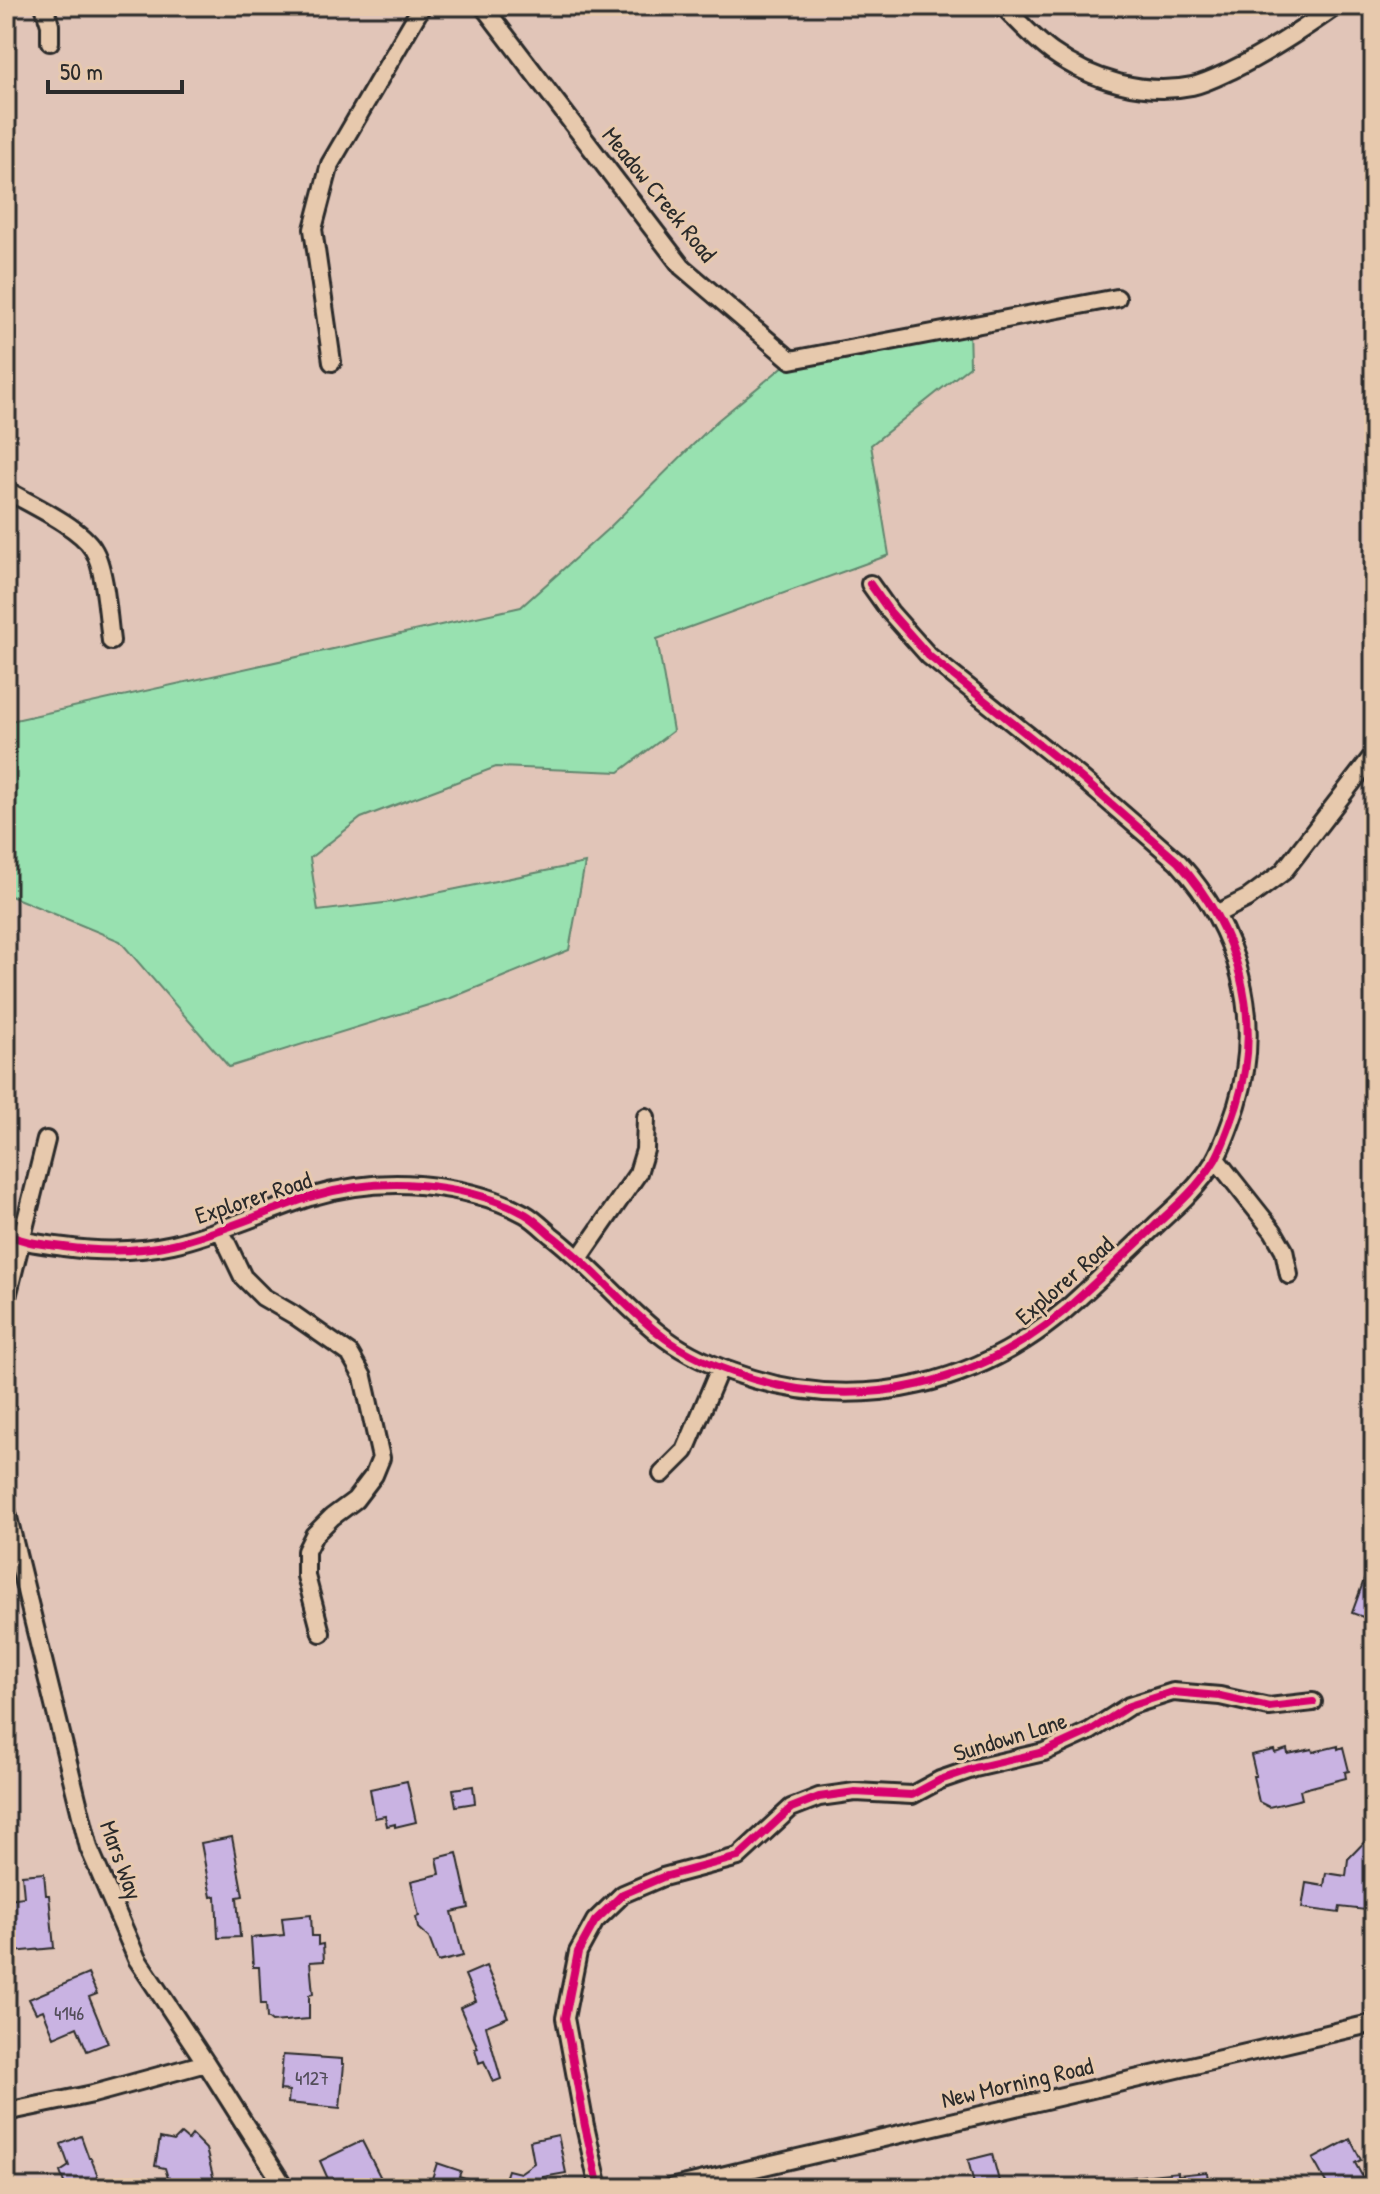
<svg xmlns="http://www.w3.org/2000/svg" width="1380" height="2194" viewBox="0 0 1380 2194" font-family="'Patrick Hand',sans-serif">
  <style>
    .green { fill: #98e1b0; stroke: #62866e; stroke-width: 2 }
    .building { fill: #c9b3e2; stroke: #2b2b2b; stroke-width: 2 }
    .lines { fill: none; stroke-linecap: round; stroke-linejoin: round }
    .minor-casing { stroke: #2b2b2b; stroke-width: 22 }
    .minor { stroke: #e7c9ad; stroke-width: 16 }
    .cycleway-casing { stroke: #e7c9ad; stroke-width: 13 }
    .cycleway { stroke: #d6006c; stroke-width: 8 }
    .labels { text-anchor: middle; dominant-baseline: central; stroke-width: 6; stroke-linejoin: round; paint-order: stroke }
    .number-label { font-size: 20px; fill: #524d59 }
    .street-label { font-size: 24px; fill: #2b2b2b; stroke: #e7c9ad }
  </style>
  <rect width="100%" height="100%" fill="#e1c5b8"/>
  <filter id="ink" filterUnits="userSpaceOnUse"><feTurbulence type="fractalNoise" baseFrequency=".0125" numOctaves="2"/><feDisplacementMap in="SourceGraphic" scale="16" xChannelSelector="R" yChannelSelector="G"/><feConvolveMatrix kernelMatrix="1 2 1 2 8 2 1 2 1" color-interpolation-filters="sRGB"/></filter>
  <g filter="url(#ink)">
    <path class="green" d="M969,327L970,366L871,445L889,555L657,639L673,731L619,772L496,767L361,818L310,858L318,911L392,902L585,863L569,950L451,998L229,1067L120,941L6,894V722L521,607L610,527L717,421L791,360Z"/>
    <path class="building" d="M1372,1558H1374V1621L1352,1613Z
      M1338,1746V1749L1343,1747L1349,1771L1345,1772L1346,1778L1300,1790L1302,1799L1269,1807L1259,1802L1253,1776H1256L1251,1755L1274,1750L1275,1753L1287,1749L1288,1754L1312,1749L1313,1752Z
      M407,1781L416,1822L395,1827V1824L387,1826L385,1816L375,1818L370,1789Z
      M473,1786L475,1803L456,1806L453,1789Z
      M1374,1832V1863L1371,1866L1369,1885H1374V1911L1340,1907L1339,1913L1302,1908L1306,1883L1324,1886L1326,1873L1346,1876L1348,1859Z
      M232,1837L243,1896L237,1897L240,1937L218,1938L216,1896L211,1897L201,1843Z
      M457,1853L469,1908L452,1912L463,1956L438,1962L429,1938L418,1928L416,1917L419,1916L411,1881L440,1874L437,1858Z
      M44,1873L46,1895H49L54,1948L13,1952L8,1899L24,1897L22,1875Z
      M311,1915L312,1936H318V1945L323,1944L324,1961L310,1962L313,1994L309,1995V2019L272,2022L267,2018L266,2004H261L259,1967H253L251,1938L284,1935L282,1918Z
      M486,1966L508,2017L486,2026L501,2079L493,2082L484,2061L479,2063L475,2049L478,2048L460,2008L476,2001L465,1975Z
      M88,1974L97,1994L89,1997L108,2043L87,2051L77,2027L54,2037L43,2010L36,2013L29,1999Z
      M283,2055L342,2059V2064H344L340,2108L288,2103L289,2091L280,2090Z
      M181,2134L188,2140L192,2135L206,2149L216,2188H171L165,2168L155,2166L160,2138L174,2141Z
      M558,2135L566,2173L543,2177L544,2182L527,2185V2188H502L508,2170L520,2173L534,2163L530,2141Z
      M81,2136L89,2158H91L102,2188H66L60,2172L69,2166L61,2144Z
      M1350,2139L1361,2160L1355,2163L1365,2181L1351,2188H1329L1313,2159Z
      M362,2141L386,2188H354L350,2180L332,2188L320,2161Z
      M992,2154L1000,2185L975,2188L968,2160Z
      M437,2163L461,2171L459,2176L488,2185V2188H429Z
      M1178,2172V2175L1207,2172L1209,2188H1124L1123,2178Z"/>
    <g class="lines">
      <defs>
        <path id="minor" d="M44,6L50,25V42
          M483,6L682,267L791,360L1117,298
          M1003,6C1019,22 1034,39 1052,52C1091,80 1144,96 1192,86C1206,83 1219,76 1232,70C1269,52 1302,30 1336,6
          M332,362L313,229L330,164L422,6
          M6,490C30,504 79,526 93,549C105,567 108,618 111,641
          M1216,914L1248,898L1283,872L1374,754
          M1216,1159L1273,1231L1284,1250L1289,1275
          M220,1229L243,1277L263,1297L294,1315L350,1354L363,1377L381,1458L374,1475L355,1500L332,1517L314,1535L306,1551V1576L321,1633
          M6,1234C25,1243 43,1244 64,1247C100,1252 137,1252 173,1244C220,1233 264,1212 310,1197C344,1187 382,1182 419,1185C454,1188 494,1197 525,1214C534,1219 543,1228 551,1235C590,1265 620,1302 657,1332C679,1350 706,1363 732,1372C858,1418 989,1385 1084,1293C1109,1270 1134,1246 1158,1223C1179,1204 1200,1185 1215,1160C1224,1144 1231,1123 1237,1105C1264,1018 1238,928 1178,862L1079,776L929,656L890,612L870,584
          M580,1257L638,1173L645,1150L646,1117
          M6,1301L46,1140
          M662,1474L685,1451L720,1368
          M6,1509L89,1848L137,1959L206,2063L285,2188
          M6,2112L93,2094L206,2063
          M599,2188L585,2126L565,2018L578,1952L595,1921L623,1894L663,1877L738,1857L791,1808L819,1797L855,1792L912,1795L940,1780L975,1768L1044,1752L1090,1731L1129,1706L1173,1692L1220,1696L1269,1707L1313,1702
          M670,2188L1374,2023"/>
      </defs>
      <use href="#minor" class="minor-casing"/>
      <use href="#minor" class="minor"/>
      <defs>
        <path id="cycleway" d="M6,1234C25,1243 43,1244 64,1247C100,1252 137,1252 173,1244C220,1233 264,1212 310,1197C344,1187 382,1182 419,1185C454,1188 494,1197 525,1214C534,1219 543,1228 551,1235C590,1265 620,1302 657,1332C679,1350 706,1363 732,1372C858,1418 989,1385 1084,1293C1109,1270 1134,1246 1158,1223C1179,1204 1200,1185 1215,1160C1224,1144 1231,1123 1237,1105C1264,1018 1238,928 1178,862L1079,776L929,656L890,612L870,584
          M599,2188L585,2126L565,2018L578,1952L595,1921L623,1894L663,1877L738,1857L791,1808L819,1797L855,1792L912,1795L940,1780L975,1768L1044,1752L1090,1731L1129,1706L1173,1692L1220,1696L1269,1707L1313,1702"/>
      </defs>
      <use href="#cycleway" class="cycleway-casing"/>
      <use href="#cycleway" class="cycleway"/>
    </g>
  </g>
  <g class="labels">
    <g class="number-label">
      <text x="69" y="2012">4146</text>
      <text x="312" y="2077">4127</text>
    </g>
    <g class="street-label">
      <text transform="translate(660 194) rotate(51)">Meadow Creek Road</text>
      <text transform="translate(253 1197) rotate(-18)">Explorer Road</text>
      <text transform="translate(1064 1280) rotate(-41)">Explorer Road</text>
      <text transform="translate(1010 1736) rotate(-17)">Sundown Lane</text>
      <text transform="translate(122 1860) rotate(70)">Mars Way</text>
      <text transform="translate(1017 2082) rotate(-13)">New Morning Road</text>
    </g>
  </g>
  <rect width="1380" height="2194" fill="none" stroke="#e7c9ad" stroke-width="32"/>
  <rect x="16" y="16" width="1348" height="2162" fill="none" stroke="#2b2b2b" stroke-width="3" filter="url(#ink)"/>
  <path d="M48 80v12h134v-12" fill="none" stroke="#2b2b2b" stroke-width="4"/>
  <text x="60" y="80" font-size="24" fill="#2b2b2b" stroke="#e7c9ad" stroke-width="6" paint-order="stroke">50 m</text>
</svg>
